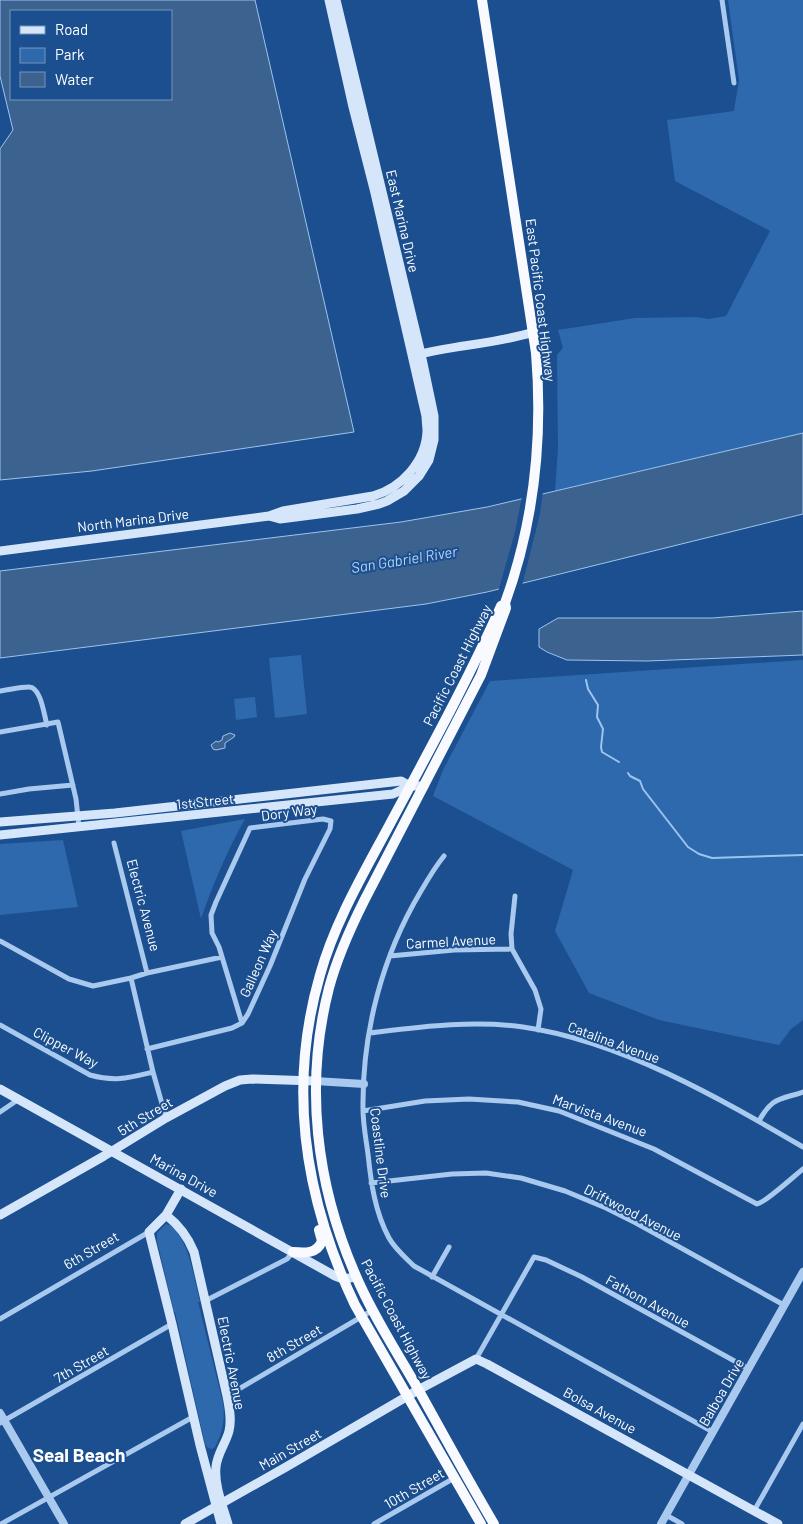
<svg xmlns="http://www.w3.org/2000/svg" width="803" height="1524" viewBox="0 0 803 1524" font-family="Barlow,sans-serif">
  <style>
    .green { fill: #2e69ad }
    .water { fill: #3c6290; stroke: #9cc4f0; fill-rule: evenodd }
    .pier { fill: #1b4f8f }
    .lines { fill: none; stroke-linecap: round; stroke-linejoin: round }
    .stream { stroke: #9cc4f0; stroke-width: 2 }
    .minor { stroke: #a9c9ee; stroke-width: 5 }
    .tertiary { stroke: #a9c9ee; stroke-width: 8 }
    .secondary { stroke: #d6e6fa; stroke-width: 9 }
    .trunk { stroke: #f8faff; stroke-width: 10 }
    .labels { text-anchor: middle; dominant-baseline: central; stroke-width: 4; stroke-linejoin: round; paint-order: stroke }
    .street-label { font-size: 14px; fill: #fff; stroke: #1b4f8f }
    .water-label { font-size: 15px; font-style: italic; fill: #b5d3f5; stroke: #1b4f8f }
    .district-label { font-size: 19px; font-weight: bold; fill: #fff; stroke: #1b4f8f }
  </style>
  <rect width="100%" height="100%" fill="#1b4f8f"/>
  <path class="green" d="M728,0H803V433L555,491L558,448L557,355L563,348L558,330L635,318L696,317L709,319L726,316L770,231L675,181L667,120L734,111L739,80Z
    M301,655L307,714L275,718L269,658Z
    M803,660V1020L791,1029L779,1045L659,1020L589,993L555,931L573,870L433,796L443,770L490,681Z
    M255,697L257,717L236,720L234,699Z
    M245,819C227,851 213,884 201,919L181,831Z
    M63,840L78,907L0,915V844Z
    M166,1224L169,1225L171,1224C190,1245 193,1274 200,1302H198L199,1306L223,1403C225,1420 223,1432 215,1447L212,1449L208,1448L205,1444L175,1312H174L157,1241V1233Z"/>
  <path class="water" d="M0,0H255L354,432L92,471L0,480V149L13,130L0,76ZM11,11H171V99H11Z
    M803,433V514L487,592L426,604L0,658V571L401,522L487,507Z
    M803,611V655L647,661L567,660L547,652L539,647V629L558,618H712Z
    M230,733L235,735L234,737L225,743V748L216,750L213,749L211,745L216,741L218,742L222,740L223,736Z"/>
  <path class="pier" d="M543,491L540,514L522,586L498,592L515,532L522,496Z"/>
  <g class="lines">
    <path class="stream" d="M586,680L588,689L598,705L597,717L603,729L601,747L602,752L619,762
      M628,773L630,776L640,781L643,789L688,847L699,854L712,858L803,855"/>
    <path class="minor" d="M722,0L734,83
      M0,691C9,690 19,687 29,687C41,687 44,715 47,725
      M0,732L58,722L76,799L79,827
      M0,794L29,789L73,785
      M114,843L147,973
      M444,856C435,867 428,879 421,891C382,956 362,1033 363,1109C363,1124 366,1139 368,1154C371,1183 375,1212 389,1238C395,1249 406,1258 414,1266L713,1432
      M515,896L511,934L512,949L535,990L541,1009L538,1030
      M0,941L69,979L93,986L131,978L147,973L222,957
      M390,956L454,950L512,949
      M131,978L153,1072L166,1118
      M0,1025L90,1075C115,1082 128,1078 153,1072
      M369,1033C420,1027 472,1020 523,1027C621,1041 719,1098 803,1147
      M147,1049L232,1028L242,1023L248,1014L270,966L305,879L330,829L331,821L323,819L250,828L216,902L211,915L212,933L219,947L242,1023
      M363,1111L425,1101L469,1099L518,1102L559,1111L654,1149L757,1204C765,1203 794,1176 803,1169
      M0,1112L19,1099
      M759,1121C772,1097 779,1100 803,1092
      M371,1183L452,1174L486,1173L521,1178L565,1191L606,1208L636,1223L784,1305
      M432,1277L449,1247
      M205,1301L287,1259L293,1252
      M0,1319L149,1232
      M476,1359L534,1257L546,1260L582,1277L749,1369
      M227,1396L373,1310
      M0,1423L172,1324
      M754,1511L803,1424
      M666,1515L682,1524
      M1,1524L193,1417
      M374,1524L456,1477"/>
    <path class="tertiary" d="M315,1081L364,1084
      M0,1413L64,1524
      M661,1524L803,1272"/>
    <path class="secondary" d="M416,355C455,345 495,344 534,332
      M269,516L280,519L319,514L357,509L379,504L387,501L404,491L419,476L429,460L434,440V416L421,354L336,0
      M0,551L269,516L283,511L373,496C401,488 426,462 427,431C427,426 426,421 426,416L375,193L353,107L329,0
      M0,822L115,813L401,781L410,786
      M0,835L393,794L410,786H424
      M0,1089L335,1276L343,1279L356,1277
      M181,1189L166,1215L149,1232L172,1324L200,1445L221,1524
      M0,1215L104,1156L166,1118L225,1086L240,1080L252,1079L315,1081
      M166,1215C179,1225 188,1237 194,1252L227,1396C229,1407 232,1419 229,1431C226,1443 217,1454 216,1467C214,1485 223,1507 228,1524
      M185,1524L286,1467L418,1390L476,1359L487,1364L778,1524"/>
    <path class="trunk" d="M482,0L536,353C543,438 534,523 505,603L506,608L481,675L364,901C350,929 337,958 329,988C304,1085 316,1185 356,1276C373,1316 397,1352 418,1389C443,1434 468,1480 494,1524
      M293,1252C305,1253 317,1254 322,1241L319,1230
      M481,1524L355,1305C305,1200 287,1089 320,975C335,921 365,871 391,822C429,751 468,680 501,606L503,605"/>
  </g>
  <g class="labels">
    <g class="street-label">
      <text transform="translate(403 221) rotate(77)">East Marina Drive</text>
      <text transform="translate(541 300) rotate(83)">East Pacific Coast Highway</text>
      <text transform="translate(133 520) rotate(-7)">North Marina Drive</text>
      <text transform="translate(457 665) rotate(-63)">Pacific Coast Highway</text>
      <text transform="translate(205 801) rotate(-6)">1st Street</text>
      <text transform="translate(289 812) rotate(-7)">Dory Way</text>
      <text transform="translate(144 905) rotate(75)">Electric Avenue</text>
      <text transform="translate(451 941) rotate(-3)">Carmel Avenue</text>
      <text transform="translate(258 963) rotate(-66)">Galleon Way</text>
      <text transform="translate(614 1042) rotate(20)">Catalina Avenue</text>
      <text transform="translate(66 1047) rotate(28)">Clipper Way</text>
      <text transform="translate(600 1115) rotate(20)">Marvista Avenue</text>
      <text transform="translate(145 1116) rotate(-31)">5th Street</text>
      <text transform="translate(381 1153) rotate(83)">Coastline Drive</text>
      <text transform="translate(184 1175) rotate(29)">Marina Drive</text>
      <text transform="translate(633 1212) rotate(27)">Driftwood Avenue</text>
      <text transform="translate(91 1250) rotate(-30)">6th Street</text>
      <text transform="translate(648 1301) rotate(29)">Fathom Avenue</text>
      <text transform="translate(397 1319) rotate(62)">Pacific Coast Highway</text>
      <text transform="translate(294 1343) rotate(-30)">8th Street</text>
      <text transform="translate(232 1363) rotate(79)">Electric Avenue</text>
      <text transform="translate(81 1364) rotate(-30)">7th Street</text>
      <text transform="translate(721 1392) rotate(-60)">Balboa Drive</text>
      <text transform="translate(600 1410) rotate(29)">Bolsa Avenue</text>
      <text transform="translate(290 1449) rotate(-30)">Main Street</text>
      <text transform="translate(414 1488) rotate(-30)">10th Street</text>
    </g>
    <g class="water-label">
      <text transform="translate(404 559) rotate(-9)">San Gabriel River</text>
    </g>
    <g class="district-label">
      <text x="79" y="1454">Seal Beach</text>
    </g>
  </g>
  <rect x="10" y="10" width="162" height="90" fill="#1b4f8f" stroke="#7695bc"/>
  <rect x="20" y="26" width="25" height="8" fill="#d6e6fa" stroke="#7695bc"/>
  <text x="55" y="35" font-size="15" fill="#ffffff">Road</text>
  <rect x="20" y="48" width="25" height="15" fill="#2e69ad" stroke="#7695bc"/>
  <text x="55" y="60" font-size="15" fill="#ffffff">Park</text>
  <rect x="20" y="72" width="25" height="15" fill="#3c6290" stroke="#7695bc"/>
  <text x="55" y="85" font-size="15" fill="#ffffff">Water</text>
</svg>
